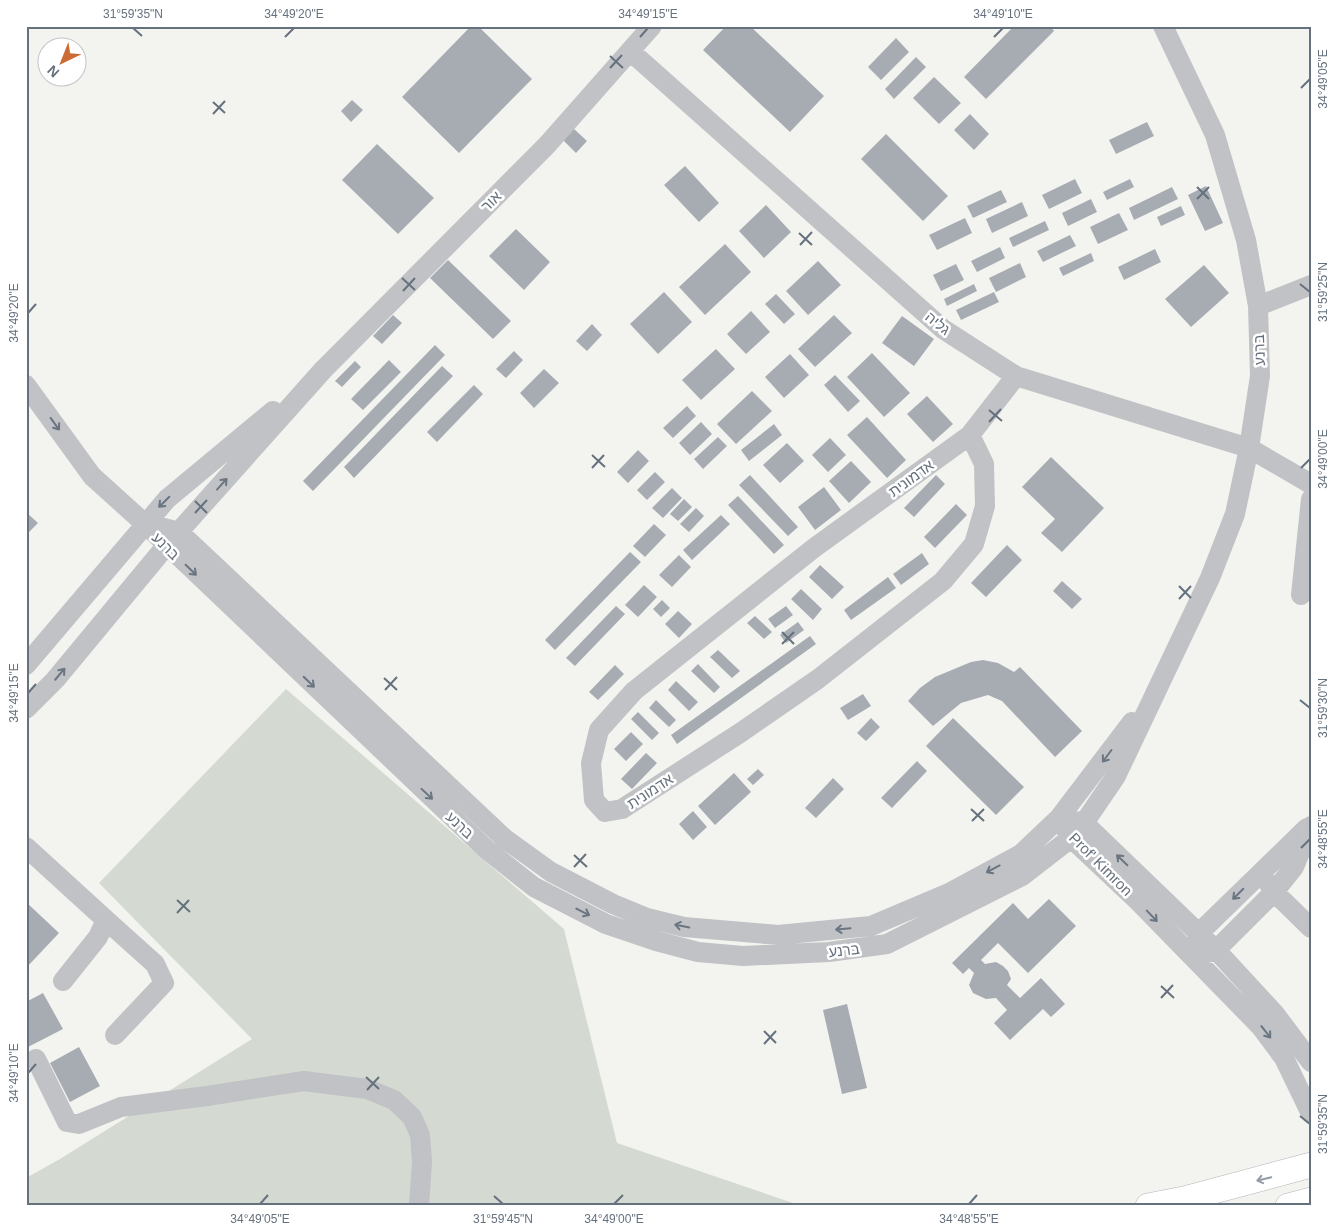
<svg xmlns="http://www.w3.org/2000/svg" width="1337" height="1232" viewBox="0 0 1337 1232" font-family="Arial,'Noto Sans Hebrew',sans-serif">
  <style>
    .green { fill: #d4dad2 }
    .building { fill: #a6acb2 }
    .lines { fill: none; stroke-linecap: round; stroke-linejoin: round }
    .major-casing { stroke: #b1b4b8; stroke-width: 26 }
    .minor { stroke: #c0c2c5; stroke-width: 20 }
    .major { stroke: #fff; stroke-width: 25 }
    .oneway { stroke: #6a7582 }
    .oneway2 { stroke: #949ca5 }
    .ticks { fill: none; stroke: #66717e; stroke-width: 2 }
    .labels { text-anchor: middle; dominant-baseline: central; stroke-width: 5; stroke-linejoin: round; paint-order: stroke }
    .street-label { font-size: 15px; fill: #66717e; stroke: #fff }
    .neatline { fill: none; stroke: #66717e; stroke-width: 2 }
    .ticks-label { font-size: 12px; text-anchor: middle; fill: #66717e }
  </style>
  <rect width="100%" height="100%" fill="#f3f4f0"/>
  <path class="green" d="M286,689L564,929L617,1143L802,1206H26V1178L60,1159L252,1039L99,883Z"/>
  <path class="building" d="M471,26H478L532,79L459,153L402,97Z
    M726,26H750L824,96L790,132L703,50Z
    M1014,26H1050L1054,31L986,99L964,77Z
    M896,38L909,52L881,80L868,67Z
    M916,57L926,67L894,99L885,89Z
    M934,77L961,103L939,124L913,98Z
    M352,100L363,110L351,122L341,111Z
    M970,114L989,134L974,150L954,130Z
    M1147,122L1154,136L1116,154L1109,140Z
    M573,128L587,141L576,153L562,139Z
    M886,134L948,196L923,221L861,159Z
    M377,144L434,198L398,234L342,180Z
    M685,166L719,203L699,222L664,185Z
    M1075,179L1082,193L1049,209L1042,195Z
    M1130,179L1134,187L1107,200L1103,192Z
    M1206,186L1223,223L1205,231L1188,195Z
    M1172,187L1178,199L1134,220L1129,208Z
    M1001,190L1007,202L973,218L967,206Z
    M1091,199L1097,212L1068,226L1062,213Z
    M1022,202L1028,216L992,233L986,219Z
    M766,205L791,232L764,258L739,231Z
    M1181,206L1185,215L1161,226L1157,217Z
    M1119,213L1128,230L1098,244L1090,227Z
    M965,218L972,233L937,250L929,235Z
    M1045,221L1049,230L1013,247L1009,238Z
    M516,229L550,262L524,290L489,256Z
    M1070,235L1076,246L1043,262L1037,251Z
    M725,244L751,272L705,315L679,287Z
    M1000,247L1005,258L977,272L971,261Z
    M1155,249L1161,262L1124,280L1118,267Z
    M1091,253L1094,261L1063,276L1059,268Z
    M448,260L511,321L493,339L430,278Z
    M818,261L841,285L808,315L786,291Z
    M1020,263L1026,277L996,292L989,278Z
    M956,264L964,280L941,291L933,275Z
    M1204,265L1229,293L1191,327L1165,299Z
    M974,284L977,291L947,306L944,299Z
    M664,292L692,322L658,354L630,324Z
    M994,292L999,302L961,320L956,310Z
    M776,294L795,314L784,324L765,304Z
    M751,311L770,332L746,354L727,334Z
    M393,315L402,323L382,344L373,336Z
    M834,315L852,333L815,367L798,349Z
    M902,316L934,339L914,366L882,343Z
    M592,324L602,335L587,351L576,341Z
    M435,345L445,355L313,491L303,481Z
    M716,349L735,369L701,400L682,380Z
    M514,351L523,360L506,378L496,369Z
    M872,353L910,393L884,417L847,377Z
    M790,354L809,375L784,398L765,377Z
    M389,360L401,372L363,410L351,399Z
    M355,361L361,367L342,387L335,381Z
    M442,366L453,376L354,478L344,467Z
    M544,369L559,383L534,408L520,393Z
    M835,375L860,401L848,412L824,385Z
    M474,385L483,394L437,442L427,432Z
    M752,391L772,411L736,444L717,424Z
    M927,396L953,424L933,442L907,414Z
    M687,406L696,416L673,438L663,428Z
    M867,417L906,460L887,478L847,435Z
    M701,422L712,434L690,455L679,443Z
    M774,424L782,435L749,461L741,450Z
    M718,437L727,446L703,469L694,459Z
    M830,438L846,455L828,472L812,455Z
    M787,443L804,461L780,483L763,465Z
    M638,450L649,461L628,483L617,472Z
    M1051,457L1104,508L1062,552L1041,533L1055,519L1022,487Z
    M851,461L871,482L849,503L829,481Z
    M655,472L665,482L647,500L637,490Z
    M750,475L798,527L788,536L739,485Z
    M936,475L945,484L914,517L904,508Z
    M824,487L841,510L815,530L798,507Z
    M672,488L682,498L663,518L652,508Z
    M738,496L784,545L774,554L728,505Z
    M684,499L692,507L678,521L670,514Z
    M956,504L967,515L935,548L924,537Z
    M696,508L704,516L689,532L680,524Z
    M26,512L38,523L26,535Z
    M721,515L730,524L692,560L683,550Z
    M654,524L666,535L645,557L633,546Z
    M1007,545L1022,560L986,597L971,583Z
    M630,552L641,562L555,650L545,640Z
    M922,553L929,564L901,585L893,574Z
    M679,555L691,567L672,587L659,575Z
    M820,565L844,587L832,599L809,577Z
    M888,577L896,588L851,620L844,610Z
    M1062,581L1082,599L1072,609L1053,591Z
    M644,585L657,597L638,617L625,605Z
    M801,589L822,609L813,620L791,599Z
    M662,600L670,608L661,617L653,609Z
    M616,606L625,614L575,666L566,658Z
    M786,606L793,615L775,628L768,619Z
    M678,611L692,624L679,638L665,624Z
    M755,616L772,632L764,639L747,623Z
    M798,622L804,630L786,643L780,635Z
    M810,636L816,644L677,744L671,735Z
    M718,650L740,671L732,678L710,657Z
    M983,660L998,663L1014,672L1020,667L1082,731L1055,757L1002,701L988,695L961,703L933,726L908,701L920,688L935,677L971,662Z
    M698,664L720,687L714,693L691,671Z
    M615,665L624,674L598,700L589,692Z
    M676,681L698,702L689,711L668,690Z
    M863,694L871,706L848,720L840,708Z
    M656,700L676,720L669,727L649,708Z
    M638,712L659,733L652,740L631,719Z
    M871,718L880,727L866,741L857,733Z
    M953,718L1024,787L996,815L926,746Z
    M631,732L643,744L626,761L614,749Z
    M646,753L657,763L632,789L621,779Z
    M917,761L927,771L892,808L881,798Z
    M758,769L764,775L753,785L747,779Z
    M734,773L751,792L715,825L698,806Z
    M833,778L844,789L816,818L805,808Z
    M693,811L707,827L693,840L679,824Z
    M1049,899L1076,926L1028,973L998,943L981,960L985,964L996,962L1003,966L1008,971L1011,979L1007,985L1020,998L1041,978L1065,1004L1051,1017L1043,1009L1010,1040L994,1023L1007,1010L996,998L986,999L973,993L969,985L974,973L969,968L963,974L952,963L1013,903L1028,919Z
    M26,902L59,933L26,968Z
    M43,993L63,1029L26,1048V1002Z
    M847,1004L867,1088L842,1094L823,1010Z
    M79,1047L100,1086L70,1102L50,1063Z"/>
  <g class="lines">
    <defs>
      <path id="major" d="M1148,1206L1184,1199L1311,1165
        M1288,1206L1311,1200"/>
    </defs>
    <use href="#major" class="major-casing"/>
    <path class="minor" d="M630,51L943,329L1016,376L1249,448L1311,484
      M1258,306L1311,285
      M26,385L92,476L144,523L486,849L534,887L606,924L656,941L698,952L743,956L829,952L887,944L1022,876L1071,838L1084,823L1116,776L1210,578L1235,514L1249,448L1260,376L1258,306L1246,240L1215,135L1163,26
      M970,435L984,464L985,506L974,544L943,581L818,679L740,733L622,809L605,812L594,800L591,763L599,730L634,691L814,548L970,435L1016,376
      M145,523L179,532L504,838L551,872L613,904L647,918L684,927L778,935L871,926L949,893L1021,854L1059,818L1132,722
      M1301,595L1311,499
      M26,665L167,499L273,411
      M26,709L55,680L166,546L323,370L547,145L652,26
      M1071,820L1084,823L1216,950L1275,1014L1311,1062
      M1065,828L1071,838L1138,901L1261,1027L1284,1058L1311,1114
      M26,847L106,920L98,937L63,981
      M1267,881L1274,892L1311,928
      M106,920L155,964L164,983L115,1035
      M1196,945L1199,933L1307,828
      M1204,954L1216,950L1274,892L1294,867L1311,826
      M36,1059L67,1122L79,1124L121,1107L207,1096L304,1081L367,1089L394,1100L412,1117L420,1135L422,1162L419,1206"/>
    <use href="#major" class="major"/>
  </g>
  <defs><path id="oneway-shaft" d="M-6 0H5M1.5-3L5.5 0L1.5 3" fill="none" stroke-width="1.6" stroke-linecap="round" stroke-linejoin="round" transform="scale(1.25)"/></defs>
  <g class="oneway">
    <use href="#oneway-shaft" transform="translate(55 424) rotate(54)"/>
    <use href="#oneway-shaft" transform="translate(222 484) rotate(-48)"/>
    <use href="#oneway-shaft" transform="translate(164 502) rotate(135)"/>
    <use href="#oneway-shaft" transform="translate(191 570) rotate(44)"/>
    <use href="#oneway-shaft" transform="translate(60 674) rotate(-50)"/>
    <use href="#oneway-shaft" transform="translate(309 682) rotate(44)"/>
    <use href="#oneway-shaft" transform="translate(1107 756) rotate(127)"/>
    <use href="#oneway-shaft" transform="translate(427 794) rotate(43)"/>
    <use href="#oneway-shaft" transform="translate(1122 860) rotate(-136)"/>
    <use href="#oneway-shaft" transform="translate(993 869) rotate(152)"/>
    <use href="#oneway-shaft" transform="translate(1238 894) rotate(135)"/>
    <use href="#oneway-shaft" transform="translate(583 912) rotate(27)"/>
    <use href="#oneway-shaft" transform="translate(1152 916) rotate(46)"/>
    <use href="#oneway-shaft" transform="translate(682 926) rotate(-169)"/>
    <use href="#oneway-shaft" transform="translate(843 929) rotate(175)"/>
    <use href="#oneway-shaft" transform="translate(1266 1032) rotate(52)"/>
  </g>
  <use class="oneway2" href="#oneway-shaft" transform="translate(1264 1179) rotate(166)"/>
  <path class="ticks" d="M133,28L142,36M285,37L294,28M640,37L648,28M994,37L1003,28M610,56L623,68M610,68L622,55M1301,88L1310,79M213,102L225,113M213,114L225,101M1197,187L1209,199M1197,199L1209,187M799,233L812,245M800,245L812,232M402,278L415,290M1300,284L1310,292M403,291L415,278M28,313L36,304M989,410L1002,421M989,422L1001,409M592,455L605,467M592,468L604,455M1301,468L1310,459M195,501L207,513M195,513L207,500M1179,586L1191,598M1179,599L1191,586M782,632L794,644M782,644L794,632M384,678L397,690M385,690L397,677M28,693L36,684M1300,700L1310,708M971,809L984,821M972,821L984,809M1301,848L1310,839M574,855L587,867M574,867L586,854M177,900L190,912M177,913L189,900M1161,986L1174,998M1161,998L1173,985M764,1031L776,1043M764,1044L776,1031M28,1073L36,1064M366,1077L379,1089M367,1090L379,1077M1300,1116L1310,1124M494,1196L503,1204M260,1204L268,1195M614,1204L623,1195M969,1204L977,1195"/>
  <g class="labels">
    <g class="street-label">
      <text transform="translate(491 201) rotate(-45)">אור</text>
      <text transform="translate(938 323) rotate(39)">גליה</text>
      <text transform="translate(1259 350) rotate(-92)">ברנע</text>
      <text transform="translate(911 478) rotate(-36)">אדמונית</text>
      <text transform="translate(166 546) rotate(45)">ברנע</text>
      <text transform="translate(650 791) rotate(-33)">אדמונית</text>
      <text transform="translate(460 825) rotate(43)">ברנע</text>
      <text transform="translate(1101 864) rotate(45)">Prof' Kimron</text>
      <text transform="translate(844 950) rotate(-7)">ברנע</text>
    </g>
  </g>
  <rect width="1337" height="1232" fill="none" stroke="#ffffff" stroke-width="55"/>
  <g transform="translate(62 62) rotate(223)"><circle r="24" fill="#ffffff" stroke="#c2c6cb"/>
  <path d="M0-4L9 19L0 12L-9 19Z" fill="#cd6b37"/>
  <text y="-8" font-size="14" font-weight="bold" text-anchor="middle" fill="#66717e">N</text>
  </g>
  <rect x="28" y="28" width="1282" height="1176" class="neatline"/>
  <g class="ticks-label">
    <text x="133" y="18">31°59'35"N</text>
    <text x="294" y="18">34°49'20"E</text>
    <text x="648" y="18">34°49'15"E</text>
    <text x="1003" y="18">34°49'10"E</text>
    <text transform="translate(1323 79) rotate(-90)" y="4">34°49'05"E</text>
    <text transform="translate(1323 292) rotate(-90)" y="4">31°59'25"N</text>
    <text transform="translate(14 313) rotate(-90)" y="4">34°49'20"E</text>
    <text transform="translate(1323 459) rotate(-90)" y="4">34°49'00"E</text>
    <text transform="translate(14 693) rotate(-90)" y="4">34°49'15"E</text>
    <text transform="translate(1323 708) rotate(-90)" y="4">31°59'30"N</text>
    <text transform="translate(1323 839) rotate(-90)" y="4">34°48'55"E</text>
    <text transform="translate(14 1073) rotate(-90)" y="4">34°49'10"E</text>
    <text transform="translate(1323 1124) rotate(-90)" y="4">31°59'35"N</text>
    <text x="260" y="1223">34°49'05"E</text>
    <text x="503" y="1223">31°59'45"N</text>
    <text x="614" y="1223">34°49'00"E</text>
    <text x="969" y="1223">34°48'55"E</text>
  </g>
</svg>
